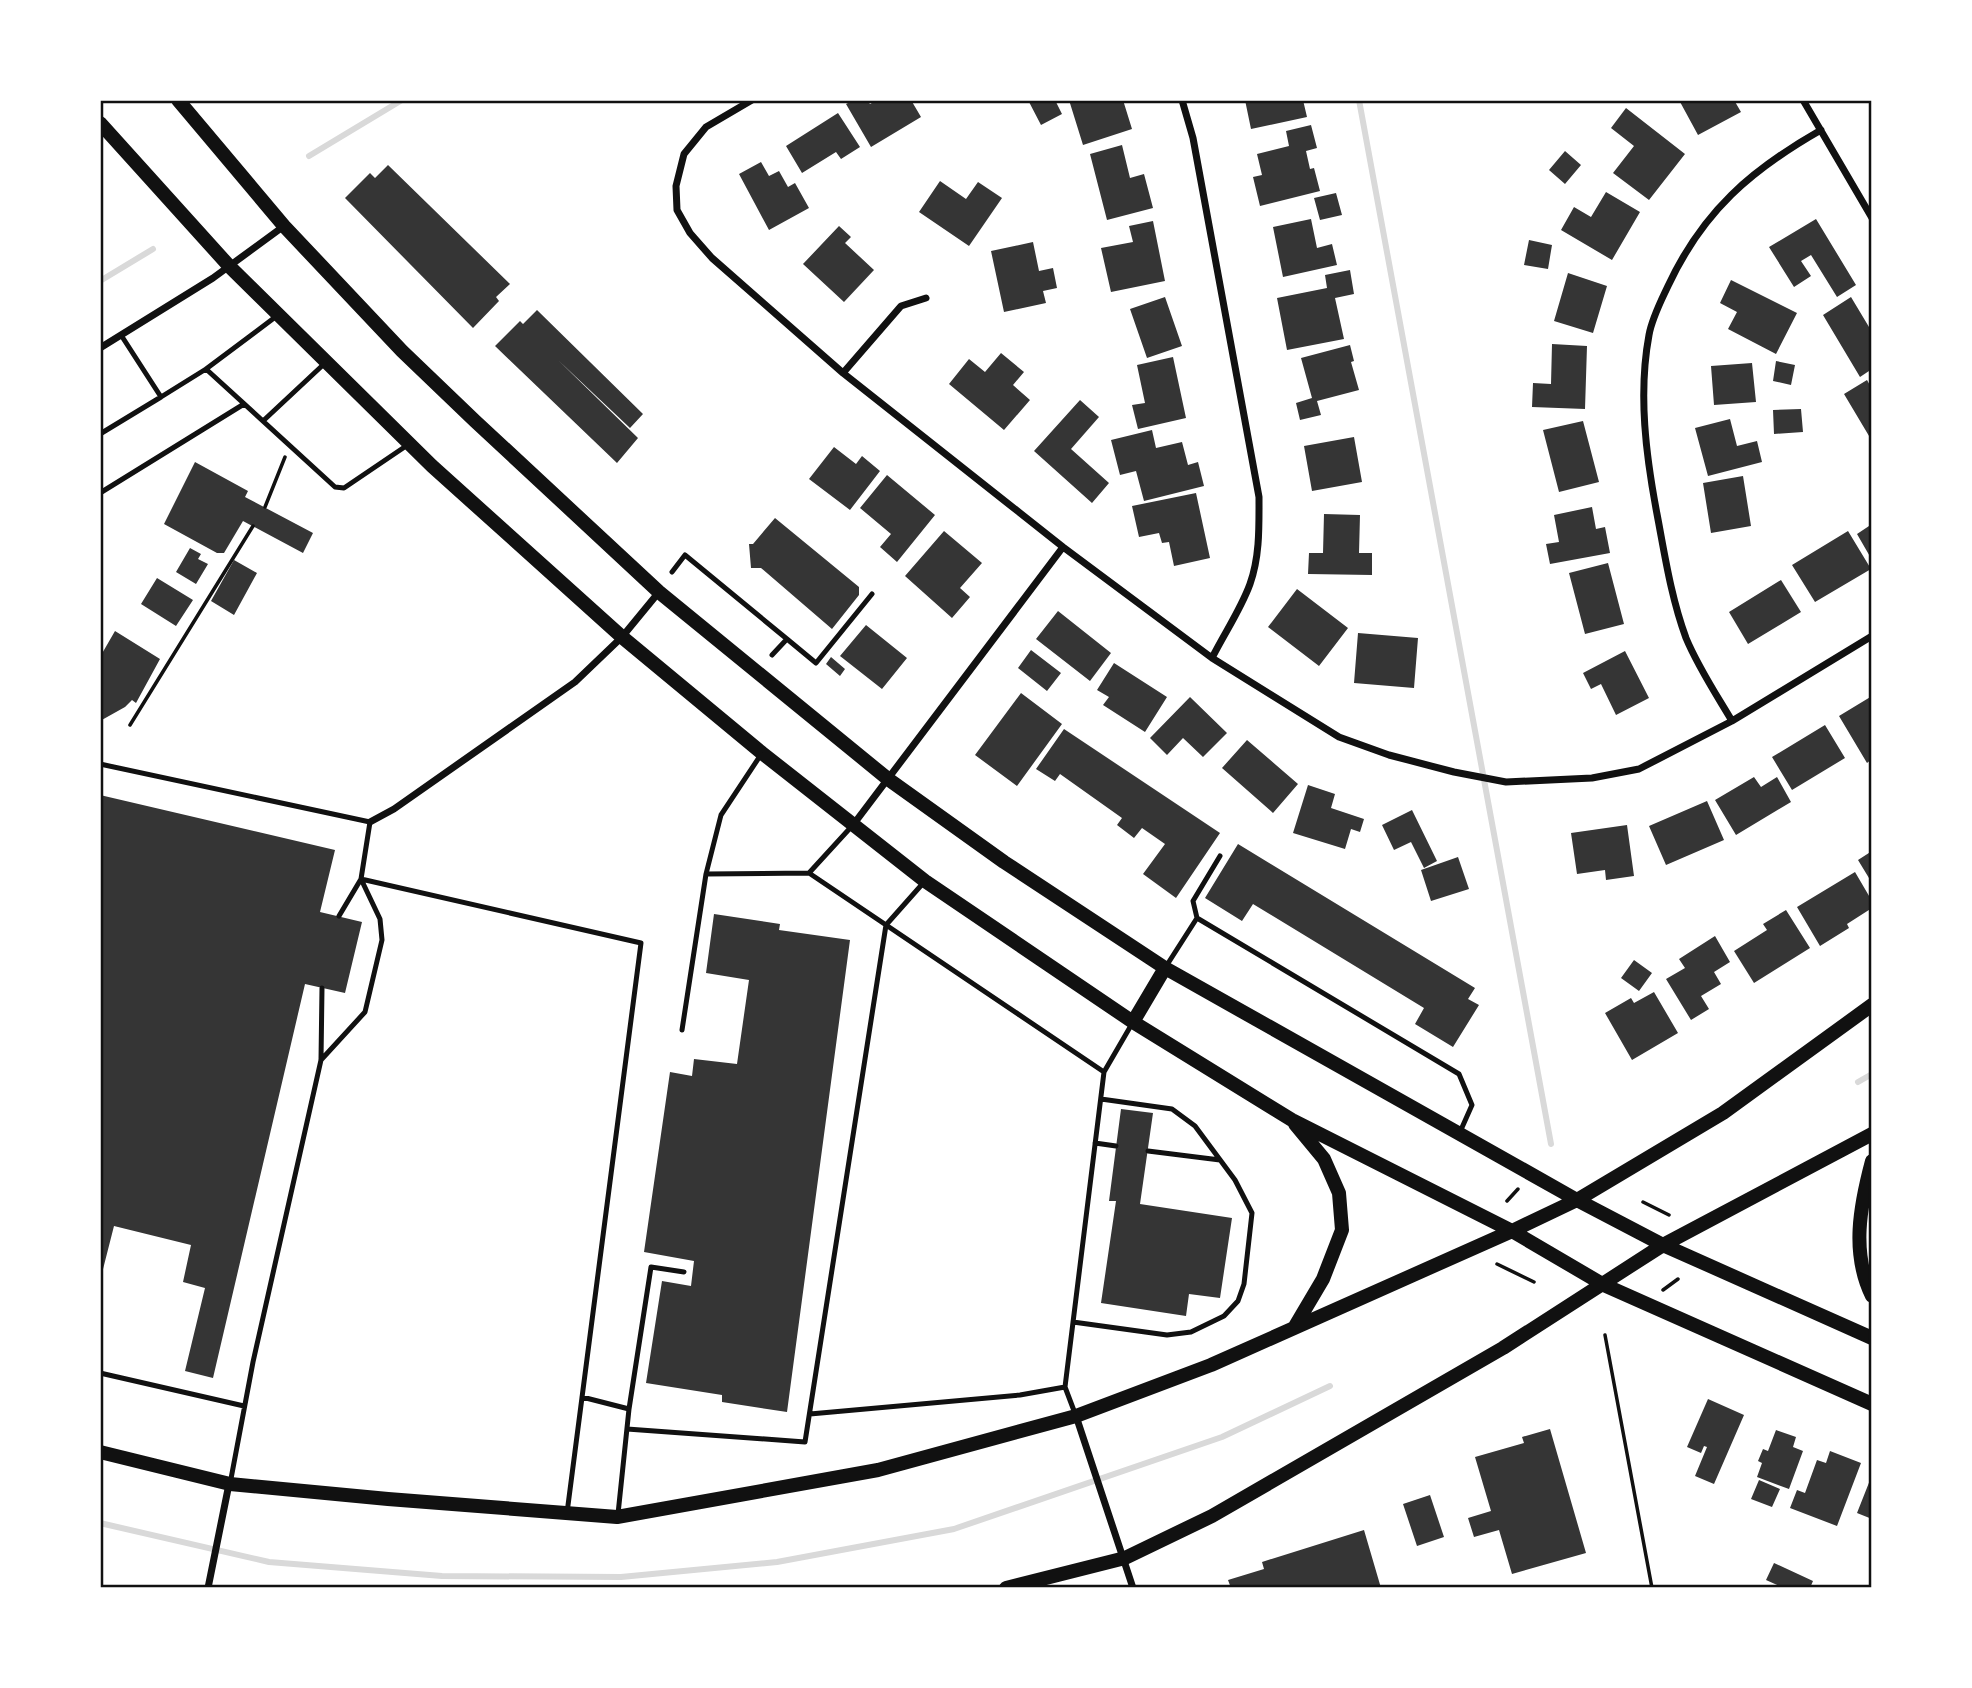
<svg xmlns="http://www.w3.org/2000/svg" width="1972" height="1688" viewBox="0 0 1972 1688" font-family="'Noto Sans',sans-serif">
  <style>
    .lines { fill: none; stroke-linecap: round; stroke-linejoin: round }
    .stream { stroke: #d9d9d9; stroke-width: 6 }
    .building { fill: #353535 }
    .path { stroke: #111; stroke-width: 3.5 }
    .service { stroke: #111; stroke-width: 5 }
    .minor { stroke: #111; stroke-width: 7 }
    .secondary { stroke: #111; stroke-width: 14 }
    .neatline { fill: none; stroke: #111; stroke-width: 2.5 }
  </style>
  <rect width="100%" height="100%" fill="#fff"/>
  <g class="lines">
    <path class="stream" d="M1359,100L1551,1144
      M309,156L402,100
      M100,281L153,249
      M1858,1082L1872,1074
      M100,1523L269,1562L442,1576L621,1577L777,1562L954,1529L1222,1437L1330,1386"/>
  </g>
  <path class="building" d="M854,100H867L870,104L877,100H911L921,117L871,147L846,104Z
    M1028,100H1055L1062,114L1041,125Z
    M1069,100H1123L1132,129L1083,145Z
    M1245,100H1288V102L1303,100L1307,117L1251,129Z
    M1679,100H1734L1741,112L1698,135Z
    M1626,108L1685,154L1649,200L1613,173L1634,146L1611,128Z
    M838,113L860,147L841,159L836,152L802,173L786,146Z
    M1311,125L1317,148L1306,151L1310,169L1314,168L1320,191L1260,206L1253,177L1262,175L1257,154L1289,146L1286,131Z
    M1122,145L1130,178L1144,174L1153,208L1107,220L1090,154Z
    M1565,151L1581,165L1565,184L1549,170Z
    M761,162L769,176L779,171L788,187L795,183L809,208L769,230L739,174Z
    M388,165L510,284L496,297L499,301L473,328L345,198L370,173L375,178Z
    M940,181L966,199L978,182L1002,198L969,246L919,212Z
    M1606,192L1640,212L1612,260L1561,230L1574,207L1591,217Z
    M1336,193L1342,215L1320,220L1314,198Z
    M1311,219L1317,248L1332,244L1337,265L1283,277L1273,227Z
    M1816,219L1856,285L1837,297L1811,255L1801,261L1811,276L1794,287L1769,247Z
    M1153,221L1165,281L1111,292L1101,248L1133,242L1129,226Z
    M839,226L851,237L845,243L874,270L844,302L803,264Z
    M1529,240L1552,245L1548,269L1524,265Z
    M1033,242L1039,271L1053,268L1057,288L1043,291L1046,303L1004,312L991,251Z
    M1350,270L1354,294L1335,298L1344,339L1287,350L1277,298L1327,288L1325,275Z
    M1568,273L1607,286L1593,333L1554,321Z
    M1731,280L1797,313L1776,354L1728,329L1737,312L1720,303Z
    M1165,297L1182,346L1147,358L1130,309Z
    M1851,297L1872,332V369L1860,377L1823,315Z
    M537,310L643,414L630,428L558,360L638,438L617,463L495,346L520,321L523,324Z
    M1552,344L1587,346L1585,409L1532,407L1533,383L1551,384Z
    M1350,345L1354,361L1351,362L1359,390L1317,401L1321,415L1300,420L1296,403L1312,398L1301,358Z
    M1001,353L1024,372L1013,385L1030,400L1004,430L949,384L969,359L985,372Z
    M1173,357L1186,418L1138,429L1132,405L1145,403L1137,365Z
    M1776,361L1795,365L1791,385L1773,381Z
    M1752,363L1756,402L1714,405L1711,366Z
    M1867,380L1872,389V441L1844,394Z
    M1080,400L1099,417L1071,449L1109,483L1092,503L1034,451Z
    M1801,409L1803,432L1774,434L1773,410Z
    M1730,419L1737,446L1757,441L1762,462L1708,476L1695,428Z
    M1583,421L1599,482L1559,492L1543,430Z
    M1152,430L1156,448L1182,442L1188,465L1198,462L1204,486L1144,501L1136,471L1120,475L1111,440Z
    M1354,437L1362,482L1312,491L1304,446Z
    M834,447L856,464L862,456L880,471L850,510L809,479Z
    M195,462L248,491L245,497L313,533L303,553L243,521L224,553H217L164,524Z
    M887,475L935,515L897,562L880,547L891,534L860,508Z
    M1743,476L1751,526L1711,533L1703,483Z
    M1196,493L1210,558L1174,566L1169,542L1162,543L1159,533L1139,537L1132,506Z
    M1592,507L1596,529L1605,527L1610,553L1550,564L1546,544L1559,542L1554,515Z
    M1324,514L1360,515L1359,553H1372V575L1308,574L1309,553H1323Z
    M775,518L859,587V595L832,629L761,568H751L749,544H753Z
    M1872,524V560L1857,534Z
    M944,531L982,563L960,588L970,597L952,618L905,576Z
    M1848,531L1871,569L1815,602L1792,565Z
    M190,548L201,554L198,559L208,564L196,584L176,572Z
    M234,560L257,573L234,615L211,601Z
    M1608,563L1624,624L1585,634L1569,573Z
    M157,578L193,600L176,626L141,604Z
    M1781,580L1801,612L1748,644L1729,612Z
    M1297,589L1348,628L1319,666L1268,627Z
    M1058,611L1111,653L1090,681L1036,639Z
    M866,625L907,658L882,689L840,656Z
    M115,631L160,659L136,703L132,700L125,707L100,721V657Z
    M1358,633L1418,638L1414,688L1354,683Z
    M1031,650L1061,673L1047,691L1018,668Z
    M1625,651L1649,698L1616,715L1601,684L1591,689L1583,673Z
    M831,657L845,669L840,676L826,664Z
    M1114,663L1167,697L1145,732L1103,705L1109,697L1097,690Z
    M1021,693L1062,724L1017,786L975,755Z
    M1872,696V759L1867,763L1839,716Z
    M1190,697L1227,733L1203,757L1183,738L1167,755L1150,738Z
    M1825,725L1845,758L1792,790L1772,757Z
    M1064,729L1220,833L1176,898L1143,874L1165,844L1142,828L1134,838L1117,825L1122,818L1060,774L1055,781L1036,769Z
    M1247,740L1298,784L1273,813L1222,768Z
    M1754,777L1761,787L1777,777L1791,802L1736,835L1715,800Z
    M1308,785L1335,794L1331,808L1364,819L1360,832L1351,829L1345,849L1293,833Z
    M100,795L335,850L320,912L362,922L345,993L305,984L213,1378L185,1371L205,1288L183,1282L191,1245L114,1226L100,1281Z
    M1707,801L1724,840L1666,865L1649,826Z
    M1412,810L1437,861L1424,868L1411,842L1394,850L1382,825Z
    M1627,825L1634,876L1606,880L1605,870L1577,874L1571,833Z
    M1238,844L1475,988L1468,999L1479,1005L1453,1047L1415,1024L1424,1008L1253,904L1242,921L1205,898Z
    M1872,851V883L1858,860Z
    M1458,857L1469,889L1431,901L1421,870Z
    M1855,872L1872,901V908L1847,924L1849,928L1820,946L1797,907Z
    M1786,910L1810,948L1754,983L1734,951L1767,930L1763,924Z
    M714,914L780,924L779,930L850,940L787,1412L722,1402V1395L646,1383L662,1281L691,1286L694,1261L644,1252L670,1072L692,1076L694,1059L737,1064L749,980L706,973Z
    M1715,936L1730,962L1714,972L1721,984L1701,996L1709,1009L1691,1020L1666,979L1685,968L1679,959Z
    M1634,960L1652,973L1639,991L1621,978Z
    M1654,992L1678,1033L1632,1060L1605,1013L1631,998L1634,1003Z
    M1121,1109L1153,1113L1140,1204L1232,1218L1220,1298L1189,1294L1186,1316L1101,1303L1116,1201H1109Z
    M1708,1399L1744,1415L1714,1484L1695,1476L1707,1447L1704,1446L1701,1453L1687,1447Z
    M1550,1429L1586,1553L1512,1574L1499,1530L1474,1537L1468,1518L1491,1511L1475,1457L1524,1443L1522,1437Z
    M1776,1430L1796,1437L1793,1447L1803,1451L1789,1489L1757,1477L1762,1463L1758,1461L1763,1449L1768,1451Z
    M1830,1451L1861,1463L1837,1526L1790,1508L1797,1490L1805,1493L1817,1460L1826,1463Z
    M1872,1475V1519L1857,1513Z
    M1759,1480L1780,1489L1772,1507L1751,1499Z
    M1430,1495L1444,1537L1417,1546L1403,1504Z
    M1364,1530L1381,1588H1231L1228,1580L1264,1569L1262,1562Z
    M1774,1563L1813,1581L1810,1588H1784L1766,1580Z"/>
  <g class="lines">
    <path class="path" d="M265,507L285,457
      M130,725L253,526
      M1507,1201L1518,1189
      M1643,1202L1669,1215
      M1497,1264L1534,1282
      M1663,1290L1678,1279
      M1605,1335L1652,1588"/>
    <path class="service" d="M121,335L161,397L206,369L335,487L344,488L409,444
      M206,369L278,315
      M263,421L324,364
      M100,434L161,397
      M100,493L244,404
      M672,572L685,555L787,639L772,655
      M787,639L816,663L872,594
      M100,764L370,822L361,879L339,916
      M809,873L852,826
      M706,874L809,873L1104,1072
      M361,879L641,943L567,1513
      M1197,918L1459,1074L1472,1105L1460,1132
      M1165,968L1197,918L1193,901L1220,856
      M682,1030L706,874L721,815L762,753
      M321,1060L365,1012L382,940L380,919L361,879
      M1095,1143L1116,1146
      M1148,1151L1220,1160
      M1073,1322L1167,1335L1191,1332L1224,1316L1238,1301L1244,1284L1252,1213L1235,1180L1195,1126L1172,1109L1101,1099
      M100,1373L244,1406
      M582,1397L629,1409
      M810,1414L1020,1395L1065,1387
      M1076,1416L1065,1387L1104,1072L1133,1022
      M627,1429L805,1442L886,925L925,881
      M230,1484L253,1362L321,1060L322,988
      M618,1514L629,1409L651,1267L684,1272"/>
    <path class="minor" d="M752,100L706,127L684,154L676,186L677,210L690,233L712,258L843,373L1063,547L1212,658L1339,737L1389,755L1454,772L1506,782L1592,778L1639,769L1732,721L1872,636
      M1182,100L1193,138L1259,497C1259,526 1260,556 1250,584C1241,609 1224,634 1212,658
      M1803,100L1872,218
      M100,348L213,278L284,226
      M843,373L901,306L926,298
      M1732,721C1716,694 1698,667 1686,638C1671,597 1665,556 1657,514C1646,456 1638,394 1649,335C1652,318 1661,301 1668,286C1703,211 1751,170 1821,130
      M370,822L394,809L575,682L622,637L659,592
      M853,825L1063,547
      M1076,1416L1133,1588
      M208,1588L229,1484"/>
    <path class="secondary" d="M178,100L284,226L402,351L475,421L659,592L888,779L1004,862L1165,968L1577,1200L1663,1245L1872,1338
      M100,123L230,267L432,466L622,637L762,753L925,881L1133,1022L1292,1120L1512,1231L1604,1285L1872,1404
      M1133,1022L1165,968
      M1872,1161C1860,1206 1851,1253 1872,1296
      M1294,1328L1323,1279L1342,1230L1339,1193L1324,1159L1295,1124
      M100,1452L230,1484L388,1499L617,1517L878,1470L1076,1416L1211,1365L1512,1231L1577,1200L1723,1113L1872,1005
      M1006,1588L1125,1558L1212,1516L1503,1348L1663,1245L1872,1134"/>
  </g>
  <rect width="1972" height="1688" fill="none" stroke="#ffffff" stroke-width="203"/>
  <rect x="102" y="102" width="1768" height="1484" class="neatline"/>
</svg>
